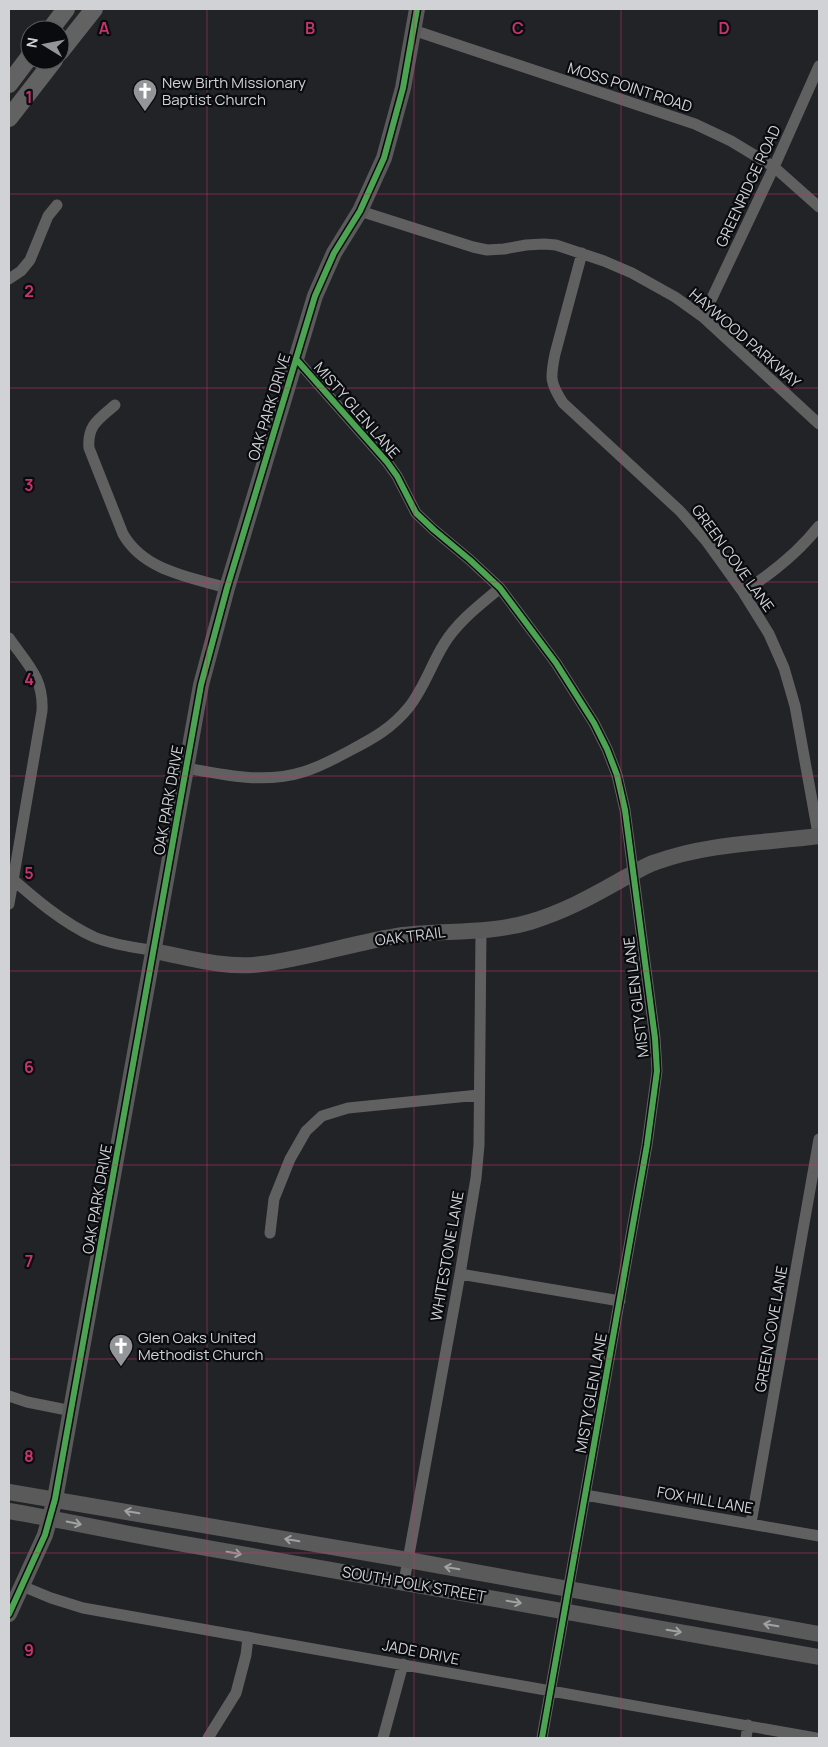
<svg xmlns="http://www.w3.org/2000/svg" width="828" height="1747" viewBox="0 0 828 1747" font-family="Manrope,sans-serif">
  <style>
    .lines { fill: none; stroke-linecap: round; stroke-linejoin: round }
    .street { stroke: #616061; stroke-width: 11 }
    .secondary { stroke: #5a5a5a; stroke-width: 16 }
    .primary { stroke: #626262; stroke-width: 18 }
    .cycleway-casing { stroke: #0a0b0e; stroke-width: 9 }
    .cycleway { stroke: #4ca352; stroke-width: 6 }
    .oneway { stroke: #a1a2a4 }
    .grid { fill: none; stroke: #c4346d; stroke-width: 1; stroke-opacity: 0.55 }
    .labels { text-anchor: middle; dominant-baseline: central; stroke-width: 4.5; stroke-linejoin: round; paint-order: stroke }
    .poi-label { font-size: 15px; fill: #d1d2d6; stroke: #0a0b0e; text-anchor: start }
    .street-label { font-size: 15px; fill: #d1d2d6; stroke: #0a0b0e }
    .grid-label { font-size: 16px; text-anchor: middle; font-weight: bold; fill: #c4346d; stroke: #0a0b0e; stroke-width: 4.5; stroke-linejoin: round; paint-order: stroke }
  </style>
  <rect width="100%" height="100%" fill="#212326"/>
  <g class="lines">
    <path class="street" d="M413,30L695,124L731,141L774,167L819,207
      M360,211L473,247L487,250L504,249L526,245L544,244L556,245L604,261L632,273L675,297L703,317L819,424
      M582,253L555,354C550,378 550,383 563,403L680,511L707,542L743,592L769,634L784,668L795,706L819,839
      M9,279L21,271L30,260L48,216L57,205
      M703,317L774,167L819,66
      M296,359L387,462L397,476L416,513L434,530L470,560L500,588L556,663L594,723L607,749L617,775L625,810L655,1038L657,1071L647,1145L542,1738
      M115,405C99,419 87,425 89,448L123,534C144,571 190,577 227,588
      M743,592C771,574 798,553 819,526
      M9,638C27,664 44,678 42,711L9,904
      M186,768C224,775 265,784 303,772C320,767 336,758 351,750C374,738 392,728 409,707C424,688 431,665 444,644C458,621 480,605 500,588
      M9,876C34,898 63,923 94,937C113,945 134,947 154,951
      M270,1233L274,1199L290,1159L306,1131L322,1116L348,1108L479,1095
      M460,1274L620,1301
      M9,1396L27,1402L72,1411
      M585,1495L819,1536
      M751,1523L819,1139
      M404,1582L460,1274L476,1178L479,1145L481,931
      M22,1586L51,1598L83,1608L816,1738
      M208,1738L236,1693L246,1655L248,1637
      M383,1738L403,1664
      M746,1738L748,1725"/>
    <path class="secondary" d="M154,951C189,958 227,969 262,964C310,958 355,942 403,935C445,930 489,934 530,922C563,912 589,898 619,881C631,875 643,866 656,862C708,843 765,843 819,836
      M9,1492L408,1560L819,1634
      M9,1511C67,1521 125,1534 184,1544C396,1581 607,1619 819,1657
      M9,1614L45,1535L55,1499L201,685L227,588L315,296L334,253L360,211L384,158L403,88L417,9"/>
    <path class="primary" d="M50,30L66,9
      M60,52L94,9
      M9,84L30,56
      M9,118L54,60"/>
    <defs>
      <path id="cycleway" d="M296,359L387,462L397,476L416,513L434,530L470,560L500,588L556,663L594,723L607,749L617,775L625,810L655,1038L657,1071L647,1145L542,1738
        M9,1614L45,1535L55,1499L201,685L227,588L315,296L334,253L360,211L384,158L403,88L417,9"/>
    </defs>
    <use href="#cycleway" class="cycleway-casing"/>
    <use href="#cycleway" class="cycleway"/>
  </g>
  <defs><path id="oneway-shaft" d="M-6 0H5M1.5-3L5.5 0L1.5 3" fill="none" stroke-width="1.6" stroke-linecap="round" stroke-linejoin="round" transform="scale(1.25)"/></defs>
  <g class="oneway">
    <use href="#oneway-shaft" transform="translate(132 1512) rotate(-170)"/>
    <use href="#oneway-shaft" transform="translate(74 1523) rotate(11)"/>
    <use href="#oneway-shaft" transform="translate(292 1540) rotate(-170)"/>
    <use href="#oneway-shaft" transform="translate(234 1553) rotate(10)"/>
    <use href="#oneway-shaft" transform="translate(452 1568) rotate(-170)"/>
    <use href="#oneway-shaft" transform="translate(514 1602) rotate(10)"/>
    <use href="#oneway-shaft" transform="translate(771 1625) rotate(-170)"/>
    <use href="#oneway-shaft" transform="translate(674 1631) rotate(10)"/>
  </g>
  <path class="grid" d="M207,9V1738M414,9V1738M621,9V1738M9,194H819M9,388H819M9,582H819M9,776H819M9,971H819M9,1165H819M9,1359H819M9,1553H819"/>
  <defs>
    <symbol id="church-pin" viewBox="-11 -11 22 30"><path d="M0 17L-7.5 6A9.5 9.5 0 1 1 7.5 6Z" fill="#939598" stroke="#0a0b0e"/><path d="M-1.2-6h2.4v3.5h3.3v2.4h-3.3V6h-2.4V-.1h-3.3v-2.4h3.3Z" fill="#fff"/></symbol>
  </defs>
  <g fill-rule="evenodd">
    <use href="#church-pin" x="131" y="77" width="28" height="38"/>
    <use href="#church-pin" x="107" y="1332" width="28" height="38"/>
  </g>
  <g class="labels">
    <g class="poi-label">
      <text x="162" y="82">New Birth Missionary<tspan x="162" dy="17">Baptist Church</tspan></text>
      <text x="138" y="1337">Glen Oaks United<tspan x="138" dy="17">Methodist Church</tspan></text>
    </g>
    <g class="street-label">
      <text transform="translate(630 87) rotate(18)">MOSS POINT ROAD</text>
      <text transform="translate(748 186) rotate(-65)">GREENRIDGE ROAD</text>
      <text transform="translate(745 338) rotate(41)">HAYWOOD PARKWAY</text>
      <text transform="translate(269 407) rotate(-73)">OAK PARK DRIVE</text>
      <text transform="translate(357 410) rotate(49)">MISTY GLEN LANE</text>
      <text transform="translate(733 558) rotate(54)">GREEN COVE LANE</text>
      <text transform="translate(168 800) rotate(-80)">OAK PARK DRIVE</text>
      <text transform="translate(410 936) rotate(-7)">OAK TRAIL</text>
      <text transform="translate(636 997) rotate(-97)">MISTY GLEN LANE</text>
      <text transform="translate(97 1199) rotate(-80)">OAK PARK DRIVE</text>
      <text transform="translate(447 1256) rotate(-80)">WHITESTONE LANE</text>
      <text transform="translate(771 1329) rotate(-80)">GREEN COVE LANE</text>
      <text transform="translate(591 1393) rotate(-80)">MISTY GLEN LANE</text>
      <text transform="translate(705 1500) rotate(10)">FOX HILL LANE</text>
      <text transform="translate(414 1584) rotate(10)">SOUTH POLK STREET</text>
      <text transform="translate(421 1652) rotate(11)">JADE DRIVE</text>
    </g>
  </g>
  <g class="grid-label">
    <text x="104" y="34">A</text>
    <text x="310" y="34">B</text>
    <text x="518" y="34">C</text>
    <text x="724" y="34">D</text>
    <text x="29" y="103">1</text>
    <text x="29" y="297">2</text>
    <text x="29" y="491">3</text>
    <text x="29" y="685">4</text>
    <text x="29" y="879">5</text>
    <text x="29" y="1073">6</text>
    <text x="29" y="1267">7</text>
    <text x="29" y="1462">8</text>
    <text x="29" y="1656">9</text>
  </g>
  <rect width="828" height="1747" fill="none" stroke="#d1d2d6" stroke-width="20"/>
  <g transform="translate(45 45) rotate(280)"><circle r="24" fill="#0a0b0e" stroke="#5a5b5e"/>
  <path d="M0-4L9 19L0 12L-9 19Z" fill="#939598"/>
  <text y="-8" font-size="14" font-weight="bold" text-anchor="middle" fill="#d1d2d6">N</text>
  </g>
</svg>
